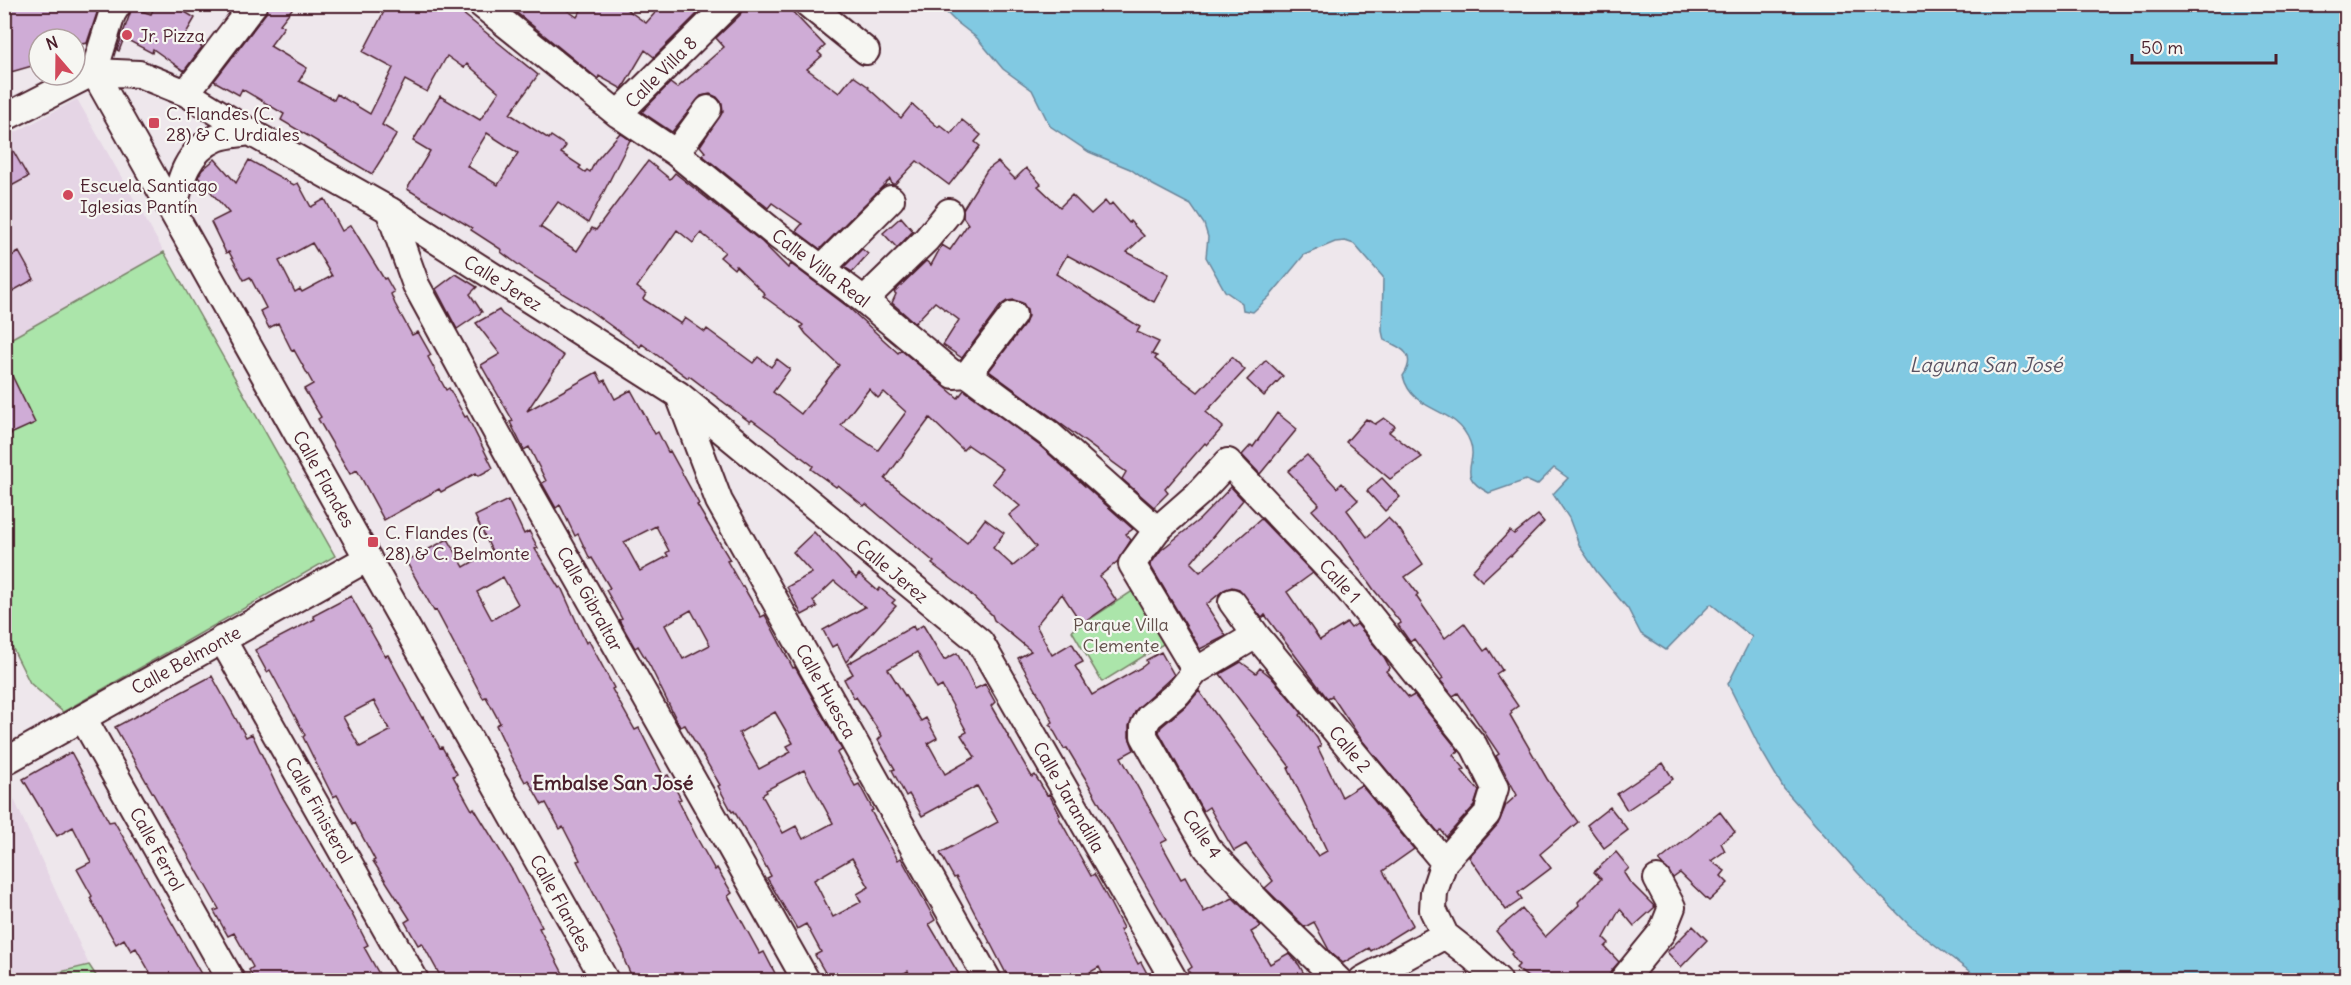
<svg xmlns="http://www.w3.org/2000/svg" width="2351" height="985" viewBox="0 0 2351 985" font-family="Delius,sans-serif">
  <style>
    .built { fill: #e5d5e5 }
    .green { fill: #abe5aa; stroke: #7a826a; stroke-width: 1.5 }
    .water { fill: #81c9e2; stroke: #6b8599; stroke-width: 1.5 }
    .building { fill: #cfacd6; stroke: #4a1f2b; stroke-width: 1.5; fill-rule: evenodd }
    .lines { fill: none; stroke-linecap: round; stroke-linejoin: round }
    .minor-casing { stroke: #4a1f2b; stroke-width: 30 }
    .minor { stroke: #f6f6f2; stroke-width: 26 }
    .poi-dot { fill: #d1495b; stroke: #f6f6f2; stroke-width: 2 }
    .labels { text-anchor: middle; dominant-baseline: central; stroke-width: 4.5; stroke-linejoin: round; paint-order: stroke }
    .poi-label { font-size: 18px; fill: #4a1f2b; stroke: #f6f6f2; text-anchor: start }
    .street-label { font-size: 18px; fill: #4a1f2b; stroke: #f6f6f2 }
    .park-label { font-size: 18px; fill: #62504b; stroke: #f6f6f2 }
    .water-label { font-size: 20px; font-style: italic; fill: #5a5262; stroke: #f6f6f2 }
    .neighbourhood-label { font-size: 20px; font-weight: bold; fill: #4a1f2b; stroke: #f6f6f2 }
  </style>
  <rect width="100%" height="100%" fill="#eee7ec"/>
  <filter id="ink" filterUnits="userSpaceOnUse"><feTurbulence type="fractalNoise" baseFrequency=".0167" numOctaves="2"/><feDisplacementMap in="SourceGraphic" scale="12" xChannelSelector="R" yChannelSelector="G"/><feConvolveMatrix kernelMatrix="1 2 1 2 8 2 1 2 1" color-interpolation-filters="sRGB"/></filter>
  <g filter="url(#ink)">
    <path class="built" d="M77,99L164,252L5,342V138Z
      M4,777L89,965L27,980H5Z"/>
    <path class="green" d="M164,252L335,556L63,712L30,683L5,633V342Z
      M1134,590L1168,641L1102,682L1072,631Z
      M89,965L99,980H27Z"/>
    <path class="water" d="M939,5H2346V980H1981L1909,925L1858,873L1784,789L1761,750L1728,684L1752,637L1711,604L1666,650L1641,634L1628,609L1597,572L1580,547L1569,518L1553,494L1568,478L1554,468L1537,485L1526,480L1489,493C1454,474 1479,465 1470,442C1456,405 1413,415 1403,376C1417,355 1403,348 1384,340L1382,331L1383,277L1354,244L1345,241L1335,242L1304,255L1271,295L1253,312L1243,310L1242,303L1225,291L1206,257L1208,237L1204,224L1191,205L1153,185L1130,169L1089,152L1050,126L1032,90L1003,69L977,38L954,20Z"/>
    <path class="building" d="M4,4H100L87,43L75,45V39H39V64L4,74Z
      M156,4H168L179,10L180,9L195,18L185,35L202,47L184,71L153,49L152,53L124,38L119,51L117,50L132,8L151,14Z
      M269,4H296L280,24L284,27L270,46L307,68L299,81L334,100L337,94L370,114L393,68L363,52L388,4H451L538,75L510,114L549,139L551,136L566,146L561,153L581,166L579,168L585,172L587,170L590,172L595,162L620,133L630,140L588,223L558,202L540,227L577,251L592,228L596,230L648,161L670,179L675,173L762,242L788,268L791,264L848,307L898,353L901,350L958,398L964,390L1040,446L1133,529L1126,534L1131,540L1118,561L1100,576L1116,600L1082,624L1062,594L1036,625L1052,655L1072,643L1083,662L1075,666L1092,695L1142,667L1147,663L1146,660L1161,652L1174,675L1136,710L1129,726V737L1134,750L1121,757L1167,840L1161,843L1181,879L1185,877L1204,912L1233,898L1261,926L1251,932L1270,964L1289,953L1299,965L1308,981H1194L1188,970L1192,967L1166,921L1085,778L1067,748L1064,749L1050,724L1053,722L1044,704L1018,658L1031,651L994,620L992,615L965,589L932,564L934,562L866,504L864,506L838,485L836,487L811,469L813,466L775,437L752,420L750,422L689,376L688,378L642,344L640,347L585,307L531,274L501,252L502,250L471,230L472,228L407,189L430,151L413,141L440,96L480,120L499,92L467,64L464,68L447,56L427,92L405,80L382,125L397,134L372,174L281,120L284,114L242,89L239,95L214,81L266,13ZM487,133L518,153L498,185L467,166ZM677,230L693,243L701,233L725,252L720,257L734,269L736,266L765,294L763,296L803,325L801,327L806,334L839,365L801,414L773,392L790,369L777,359L771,367L758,357L753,363L707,329L705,332L685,318L681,324L643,299L646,294L637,287ZM869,389L878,398L884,392L906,412L878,450L841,425ZM930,418L963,450L968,445L1003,469L992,483L1020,506L1009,515L1036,547L1013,566L993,548L1004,533L985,519L967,543L885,479Z
      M506,4H558L577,17L585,4H619L646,23L663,4H707L654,57L645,50L622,89L599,76L598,79Z
      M744,4H785L825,46L818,52L822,56L807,69L839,93L853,76L869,87L868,88L901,118L912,104L938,127L940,125L951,134L962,120L981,135L975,142L980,146L949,185L917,161L895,184H892L890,179L820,249L796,231L802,224L772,203L768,208L702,155L705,152L700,146L723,111L722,103L717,97L710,94L701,96L672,132L642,112L670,83L677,88L724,47L716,38L740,15Z
      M4,135L28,177L4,190Z
      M215,159L236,183L249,160L294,185L298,183L311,207L325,199L342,231L351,225L384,279L386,278L394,292L391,294L395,304L412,335L418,332L431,355L428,357L446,390L449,388L465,417L467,416L493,468L478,476L476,473L441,492L439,489L384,520L357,470L350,474L318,419L321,417L304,389L313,384L294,350L292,351L278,323L269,328L260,311L266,308L250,277L244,280L229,252L226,253L211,222L229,213L198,177L202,170ZM312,243L332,276L302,292L300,289L295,292L279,261Z
      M998,162L1015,179L1026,168L1041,184L1038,186L1060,207L1072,195L1091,214L1105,201L1109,206L1112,203L1129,223L1130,221L1144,236L1127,252L1169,274L1154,302L1067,255L1056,274L1140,327L1137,332L1159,342L1152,354L1157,356L1155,359L1198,392L1232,357L1245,370L1206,412L1223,427L1207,445L1205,443L1165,489L1168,493L1154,507L1122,479L1126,472L989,371L1025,324L1028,316L1027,310L1023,303L1014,300L1007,301L1001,305L962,358L943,345L959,320L935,302L915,323L892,303L896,294L894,292L926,261L931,265L942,245L950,250L968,224L963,217V209L987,170Z
      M901,217L913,231L897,248L883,233Z
      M862,249L868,254L852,272L844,267Z
      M19,252L34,279L4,296V260Z
      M456,274L477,287L470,294L482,312L457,329L436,289Z
      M499,310L502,314L564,356L527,411L597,372L602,382L605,380L615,399L631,390L655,434L658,432L668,452L670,451L699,504L697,505L730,560L727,561L742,587L743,586L761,617L765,615L793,668L795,667L842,750L837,753L855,786L859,784L873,810L871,811L898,860L901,858L935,920L929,924L963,981H913L908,971L890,981H830L815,955L821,952L806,924L797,929L781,902L767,878L771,876L754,845L734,811L732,812L718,786L720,785L685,725L680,727L650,666L638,646L635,648L619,620L622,619L606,590L610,588L592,558L590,559L578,534L575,536L560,505L556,508L542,483L546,481L529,447L524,450L510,422L513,421L481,365L500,354L476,323ZM656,526L669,551L666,553L668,556L640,571L624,542ZM691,610L710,645L683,659L665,625ZM775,712L793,743L787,746L791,752L759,769L739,733ZM804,770L833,823L803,839L796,826L783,833L762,795L767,792L766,790ZM852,858L869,887L857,894L861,902L833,917L814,880Z
      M4,359L35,423L4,437Z
      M1266,360L1283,376L1264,396L1247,380Z
      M1277,413L1297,429L1260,474L1242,455L1251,445L1253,447Z
      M1384,418L1395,426L1389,432L1422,457L1390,479L1346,442L1366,419L1375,424Z
      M1307,455L1337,488L1342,483L1358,500L1347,510L1367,537L1388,518L1400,530L1423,564L1405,577L1418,594L1416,596L1445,638L1464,623L1484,651L1488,648L1502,670L1496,674L1518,706L1511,711L1512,713L1510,715L1547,779L1578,822L1540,854L1551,868L1518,893L1522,899L1506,910L1469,857L1498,824L1506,805L1517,795L1496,756L1499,754L1458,693L1453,696L1440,680L1443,678L1414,639L1410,642L1398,625L1401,623L1374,590L1336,536L1312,510L1319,504L1288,471Z
      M1382,478L1400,497L1385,511L1367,491Z
      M1231,487L1243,500L1191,563L1200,572L1261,519L1313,573L1287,592L1320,640L1347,623L1351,628L1357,624L1384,657L1390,668L1386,671L1409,698L1414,695L1459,751L1453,755L1465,769L1462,771L1479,791L1474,806L1446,837L1441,830L1438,832L1361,739L1332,696L1327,698L1265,615L1262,618L1239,589L1232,587L1224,590L1206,605L1226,636L1200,649L1150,565L1161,550L1200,519Z
      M508,500L524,534L529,531L538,548L535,549L559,588L561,587L586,643L589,641L614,688L612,689L635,730L639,728L664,777L668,775L681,799L678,800L698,840L715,870L717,868L732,893L728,896L760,954L764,952L779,981H634L625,962L623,951L577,861L580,860L563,827L560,829L546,803L542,805L528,780L525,782L511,757L496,725L500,723L486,697L483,698L436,610L434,611L406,561L448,539L464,567L492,551L475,516ZM503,577L518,604L492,620L477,592Z
      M1538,515L1544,522L1511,556L1510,555L1482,581L1472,571L1510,531L1514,534Z
      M814,532L856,578L859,574L878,591L880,588L895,600L892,603L896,606L846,662L837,644L832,647L823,630L865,607L834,581L813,601L817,607L802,615L787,587L812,573L793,552Z
      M351,596L385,656L388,655L422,718L423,717L440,748L442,747L457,774L453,776L472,810L474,808L514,873L542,927L539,928L567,981H443L422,943L418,945L405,922L410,919L373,861L375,860L355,823L353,824L337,795L333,797L303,737L305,735L270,670L267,672L255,650L315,619L313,616ZM374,701L390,731L360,747L343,717Z
      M923,625L944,660L957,653L975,689L985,684L995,702L991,706L1032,777L1035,775L1047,795L1049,794L1060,815L1058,816L1091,876L1094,874L1108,899L1123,928L1120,930L1138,964L1141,962L1151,981H1106L1099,967L1075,981H1010L956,877L954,878L940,853L998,822L977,786L922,816L909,794L906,796L892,770L895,769L878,740L882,736L865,710L856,697L854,698L844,679L853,674L847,664L913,626L915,630ZM917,652L937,689L942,686L967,732L961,735L975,757L945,774L928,743L937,738L926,718L921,721L888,669Z
      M1241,662L1256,673L1260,668L1271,677L1302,713L1300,715L1317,738L1321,746L1318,748L1342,797L1361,785L1414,849L1383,871L1413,925L1371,951L1369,948L1343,963L1330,952L1314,922L1305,927L1265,888L1273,881L1246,844L1234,851L1209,807L1203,811L1159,732L1161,727L1188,704L1199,691L1318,856L1327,851L1288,768L1290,767L1220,674Z
      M212,676L246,737L252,734L280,793L352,914L368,945L364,947L383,981H255L249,970L253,967L234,933L228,936L214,911L219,909L115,727Z
      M71,752L109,822L114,821L205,981H155L136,948L131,951L124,939L116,944L90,898L92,896L77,869L91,862L73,827L57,836L23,779Z
      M1663,763L1673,779L1627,810L1617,794Z
      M1610,807L1628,830L1604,848L1587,825Z
      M1720,812L1735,832L1721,843L1725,851L1711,861L1725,871L1721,876L1728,883L1709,901L1680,873L1673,878L1659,861Z
      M1616,852L1629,868L1624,873L1629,881L1655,907L1634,926L1620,909L1604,938L1609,943L1605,947L1619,962L1611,971L1608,981H1533L1516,968L1519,965L1511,954L1513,952L1496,931L1522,909L1545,937L1579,905L1578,902L1601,879L1594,872Z
      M1693,926L1707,940L1681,967L1667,952Z"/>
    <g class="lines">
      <defs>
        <path id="minor" d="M481,4L618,114L676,153L778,236L864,300L954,375L968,374L1049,434L1157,530
          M808,4L866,51
          M94,72L605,980
          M94,72L112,14L118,4
          M186,93L254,4
          M618,114L729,4
          M4,118L94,72L139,74L186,93L250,132L389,210L679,395L980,642L1174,980
          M676,153L708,109
          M389,210L416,285L521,477L806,980
          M173,211C180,181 186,151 217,138C227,134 240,134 250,132
          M822,268L891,199
          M864,300L926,240L949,212
          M968,374L1013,315
          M680,398L719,501L988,980
          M1232,602L1256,635L1444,862
          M1256,635L1196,671L1178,693L1149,717L1144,726V736L1207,848L1264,908L1338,980
          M222,639L415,980
          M1196,671L1132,564L1157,530L1198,494L1228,462L1349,590L1474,746L1495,788L1487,814L1444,862L1434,892L1433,910L1445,935
          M83,718L231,980
          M4,762L368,558
          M1362,980L1445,935L1473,957L1498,980
          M1623,980L1662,932L1672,907L1657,879"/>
      </defs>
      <use href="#minor" class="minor-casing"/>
      <use href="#minor" class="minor"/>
    </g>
  </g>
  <g class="poi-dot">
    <circle cx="127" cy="35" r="6"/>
    <rect x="148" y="117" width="12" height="12" rx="3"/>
    <circle cx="68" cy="195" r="6"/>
    <rect x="367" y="536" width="12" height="12" rx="3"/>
  </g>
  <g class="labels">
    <g class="poi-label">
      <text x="139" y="35">Jr. Pizza</text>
      <text x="166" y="113">C. Flandes (C.<tspan x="166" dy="21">28) &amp; C. Urdiales</tspan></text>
      <text x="80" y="185">Escuela Santiago<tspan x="80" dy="21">Iglesias Pantín</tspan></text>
      <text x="385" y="532">C. Flandes (C.<tspan x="385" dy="21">28) &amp; C. Belmonte</tspan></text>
    </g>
    <g class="street-label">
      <text transform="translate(661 72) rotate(-45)">Calle Villa 8</text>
      <text transform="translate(821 268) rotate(37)">Calle Villa Real</text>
      <text transform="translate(503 283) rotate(32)">Calle Jerez</text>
      <text transform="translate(324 479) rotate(61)">Calle Flandes</text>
      <text transform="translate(892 571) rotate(40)">Calle Jerez</text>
      <text transform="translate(1340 581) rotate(48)">Calle 1</text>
      <text transform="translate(590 599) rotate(61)">Calle Gibraltar</text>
      <text transform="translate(186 660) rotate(-29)">Calle Belmonte</text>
      <text transform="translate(826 691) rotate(61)">Calle Huesca</text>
      <text transform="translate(1350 749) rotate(50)">Calle 2</text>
      <text transform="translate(1069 797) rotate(60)">Calle Jarandilla</text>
      <text transform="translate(319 810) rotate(61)">Calle Finisterol</text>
      <text transform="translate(1202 834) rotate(56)">Calle 4</text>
      <text transform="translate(157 849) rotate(61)">Calle Ferrol</text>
      <text transform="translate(561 903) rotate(61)">Calle Flandes</text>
    </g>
    <g class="park-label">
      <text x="1121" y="624">Parque Villa<tspan x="1121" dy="21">Clemente</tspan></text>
    </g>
    <g class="water-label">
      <text x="1986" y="364">Laguna San José</text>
    </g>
    <g class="neighbourhood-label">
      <text x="613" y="782">Embalse San José</text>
    </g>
  </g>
  <rect width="2351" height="985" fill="none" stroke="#f6f6f2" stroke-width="24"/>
  <rect x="12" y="12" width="2327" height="961" fill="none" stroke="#4a1f2b" stroke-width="2" filter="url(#ink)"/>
  <g transform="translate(57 57) rotate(340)"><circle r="28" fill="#f6f6f2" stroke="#b1a0a2" stroke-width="1.5"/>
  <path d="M0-4.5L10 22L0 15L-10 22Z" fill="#d1495b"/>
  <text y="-9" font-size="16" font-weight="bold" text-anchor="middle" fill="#4a1f2b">N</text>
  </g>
  <path d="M2132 54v9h144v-9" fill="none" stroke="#4a1f2b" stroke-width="3"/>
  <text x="2141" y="54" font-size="18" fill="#4a1f2b" stroke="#f6f6f2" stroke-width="4.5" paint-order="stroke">50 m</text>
</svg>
